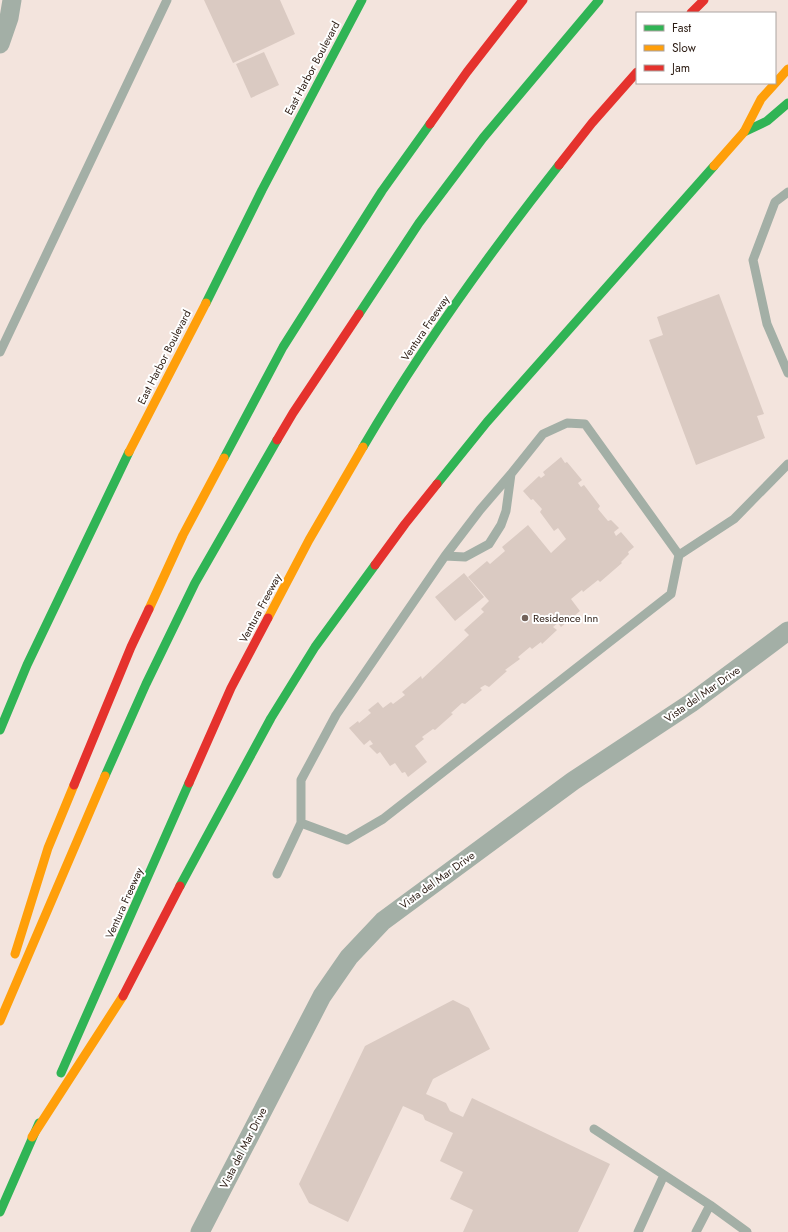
<svg xmlns="http://www.w3.org/2000/svg" width="788" height="1232" viewBox="0 0 788 1232" font-family="Jost,sans-serif">
  <style>
    .building { fill: #dacac2 }
    .lines { fill: none; stroke-linecap: round; stroke-linejoin: round }
    .lane { stroke: #a3afa6; stroke-width: 9 }
    .street { stroke: #a3afa6; stroke-width: 19 }
    .fast { stroke: #30b455; stroke-width: 9 }
    .slow { stroke: #ff9f0a; stroke-width: 9 }
    .jam { stroke: #e5322d; stroke-width: 9 }
    .poi-dot { fill: #72625a; stroke: #fff; stroke-width: 1.5 }
    .labels { text-anchor: middle; dominant-baseline: central; stroke-width: 4; stroke-linejoin: round; paint-order: stroke }
    .street-label { font-size: 11px; fill: #2c1c13; stroke: #fff }
    .poi-label { font-size: 11px; fill: #2c1c13; stroke: #fff; text-anchor: start }
  </style>
  <rect width="100%" height="100%" fill="#f3e4dd"/>
  <path class="building" d="M204,0H280L295,34L233,63Z
    M264,52L279,85L251,98L236,64Z
    M719,294L764,414L757,416L765,438L696,465L649,340L663,335L657,317Z
    M561,457L565,463L567,462L582,480L578,483L581,487L584,485L600,506L598,509L608,521L611,520L619,528L614,532L616,536L621,532L634,547L628,552L629,554L621,562L622,563L600,582L598,580L583,592L582,590L571,599L580,611L561,627L558,623L553,627L557,630L542,644L541,642L532,649L530,647L518,657L520,659L505,670L507,671L489,687L485,685L480,688L482,690L465,704L462,703L451,713L453,714L435,730L433,729L422,737L424,739L415,746L427,762L408,777L405,772L402,773L395,763L390,766L380,752L377,754L369,746L373,744L370,740L364,745L349,728L358,721L359,723L371,713L368,710L378,702L383,708L391,702L393,704L405,695L402,692L421,676L422,679L469,635L464,630L484,612L481,609L489,601L468,577L487,561L490,564L505,551L502,547L528,525L551,553L566,539L558,528L554,531L540,512L542,509L533,499L531,500L523,491L539,476L541,478L545,475L543,472Z
    M464,573L484,597L455,621L435,597Z
    M453,1000L469,1008L490,1049L433,1079L426,1094L446,1103L450,1111L463,1117L472,1098L610,1164L578,1232H463L473,1210L450,1199L463,1172L440,1161L453,1133L425,1120L423,1115L403,1106L348,1222L309,1203L299,1184L365,1046Z"/>
  <g class="lines">
    <path class="lane" d="M788,192L775,202L753,260L767,324L788,373
      M0,352L167,0
      M445,556L465,557L489,544L501,525L506,511L511,474
      M301,823L347,840L383,819L671,594L679,555
      M277,874L301,823V780L336,715L445,556L480,510L511,474L543,434L567,423L585,424L679,555L734,519L788,464
      M594,1129L710,1205L696,1232
      M710,1205L747,1232
      M638,1232L664,1175"/>
    <path class="street" d="M0,44L9,18L12,0
      M200,1232L322,996L349,957L383,921L573,781L691,703L788,631"/>
    <path class="fast" d="M744,132L767,121L788,103
      M206,303L262,190L362,0
      M359,314L419,223L483,138L599,0
      M363,447C421,348 488,255 559,165
      M224,458L283,347L382,191L430,124
      M437,484L487,422L714,166
      M0,730L27,665L129,452
      M105,776L146,684L195,583L277,440
      M180,886L271,718L315,647L375,565
      M61,1073L189,783
      M0,1212L39,1123"/>
    <path class="slow" d="M714,166L744,132L761,99L788,69
      M129,452L206,303
      M149,609L183,535L224,458
      M268,618L309,540L363,447
      M15,954L48,848L74,785
      M0,1021L105,776
      M32,1137L123,996"/>
    <path class="jam" d="M691,13L704,0
      M430,124L467,72L523,0
      M559,165L592,123L637,72
      M277,440L293,413L359,314
      M375,565L405,524L437,484
      M189,783L231,688L268,618
      M74,785L131,647L149,609
      M123,996L180,886"/>
  </g>
  <circle class="poi-dot" cx="525" cy="618" r="4"/>
  <g class="labels">
    <g class="street-label">
      <text transform="translate(312 68) rotate(-62)">East Harbor Boulevard</text>
      <text transform="translate(425 328) rotate(-56)">Ventura Freeway</text>
      <text transform="translate(164 357) rotate(-63)">East Harbor Boulevard</text>
      <text transform="translate(260 608) rotate(-62)">Ventura Freeway</text>
      <text transform="translate(702 694) rotate(-35)">Vista del Mar Drive</text>
      <text transform="translate(437 880) rotate(-36)">Vista del Mar Drive</text>
      <text transform="translate(124 903) rotate(-66)">Ventura Freeway</text>
      <text transform="translate(243 1148) rotate(-63)">Vista del Mar Drive</text>
    </g>
    <g class="poi-label">
      <text x="533" y="618">Residence Inn</text>
    </g>
  </g>
  <rect x="636" y="12" width="140" height="72" fill="#ffffff" stroke="#aba4a1"/>
  <rect x="644" y="25" width="20" height="6" fill="#30b455" stroke="#aba4a1"/>
  <text x="672" y="32" font-size="12" fill="#2c1c13">Fast</text>
  <rect x="644" y="45" width="20" height="6" fill="#ff9f0a" stroke="#aba4a1"/>
  <text x="672" y="52" font-size="12" fill="#2c1c13">Slow</text>
  <rect x="644" y="65" width="20" height="6" fill="#e5322d" stroke="#aba4a1"/>
  <text x="672" y="72" font-size="12" fill="#2c1c13">Jam</text>
</svg>
